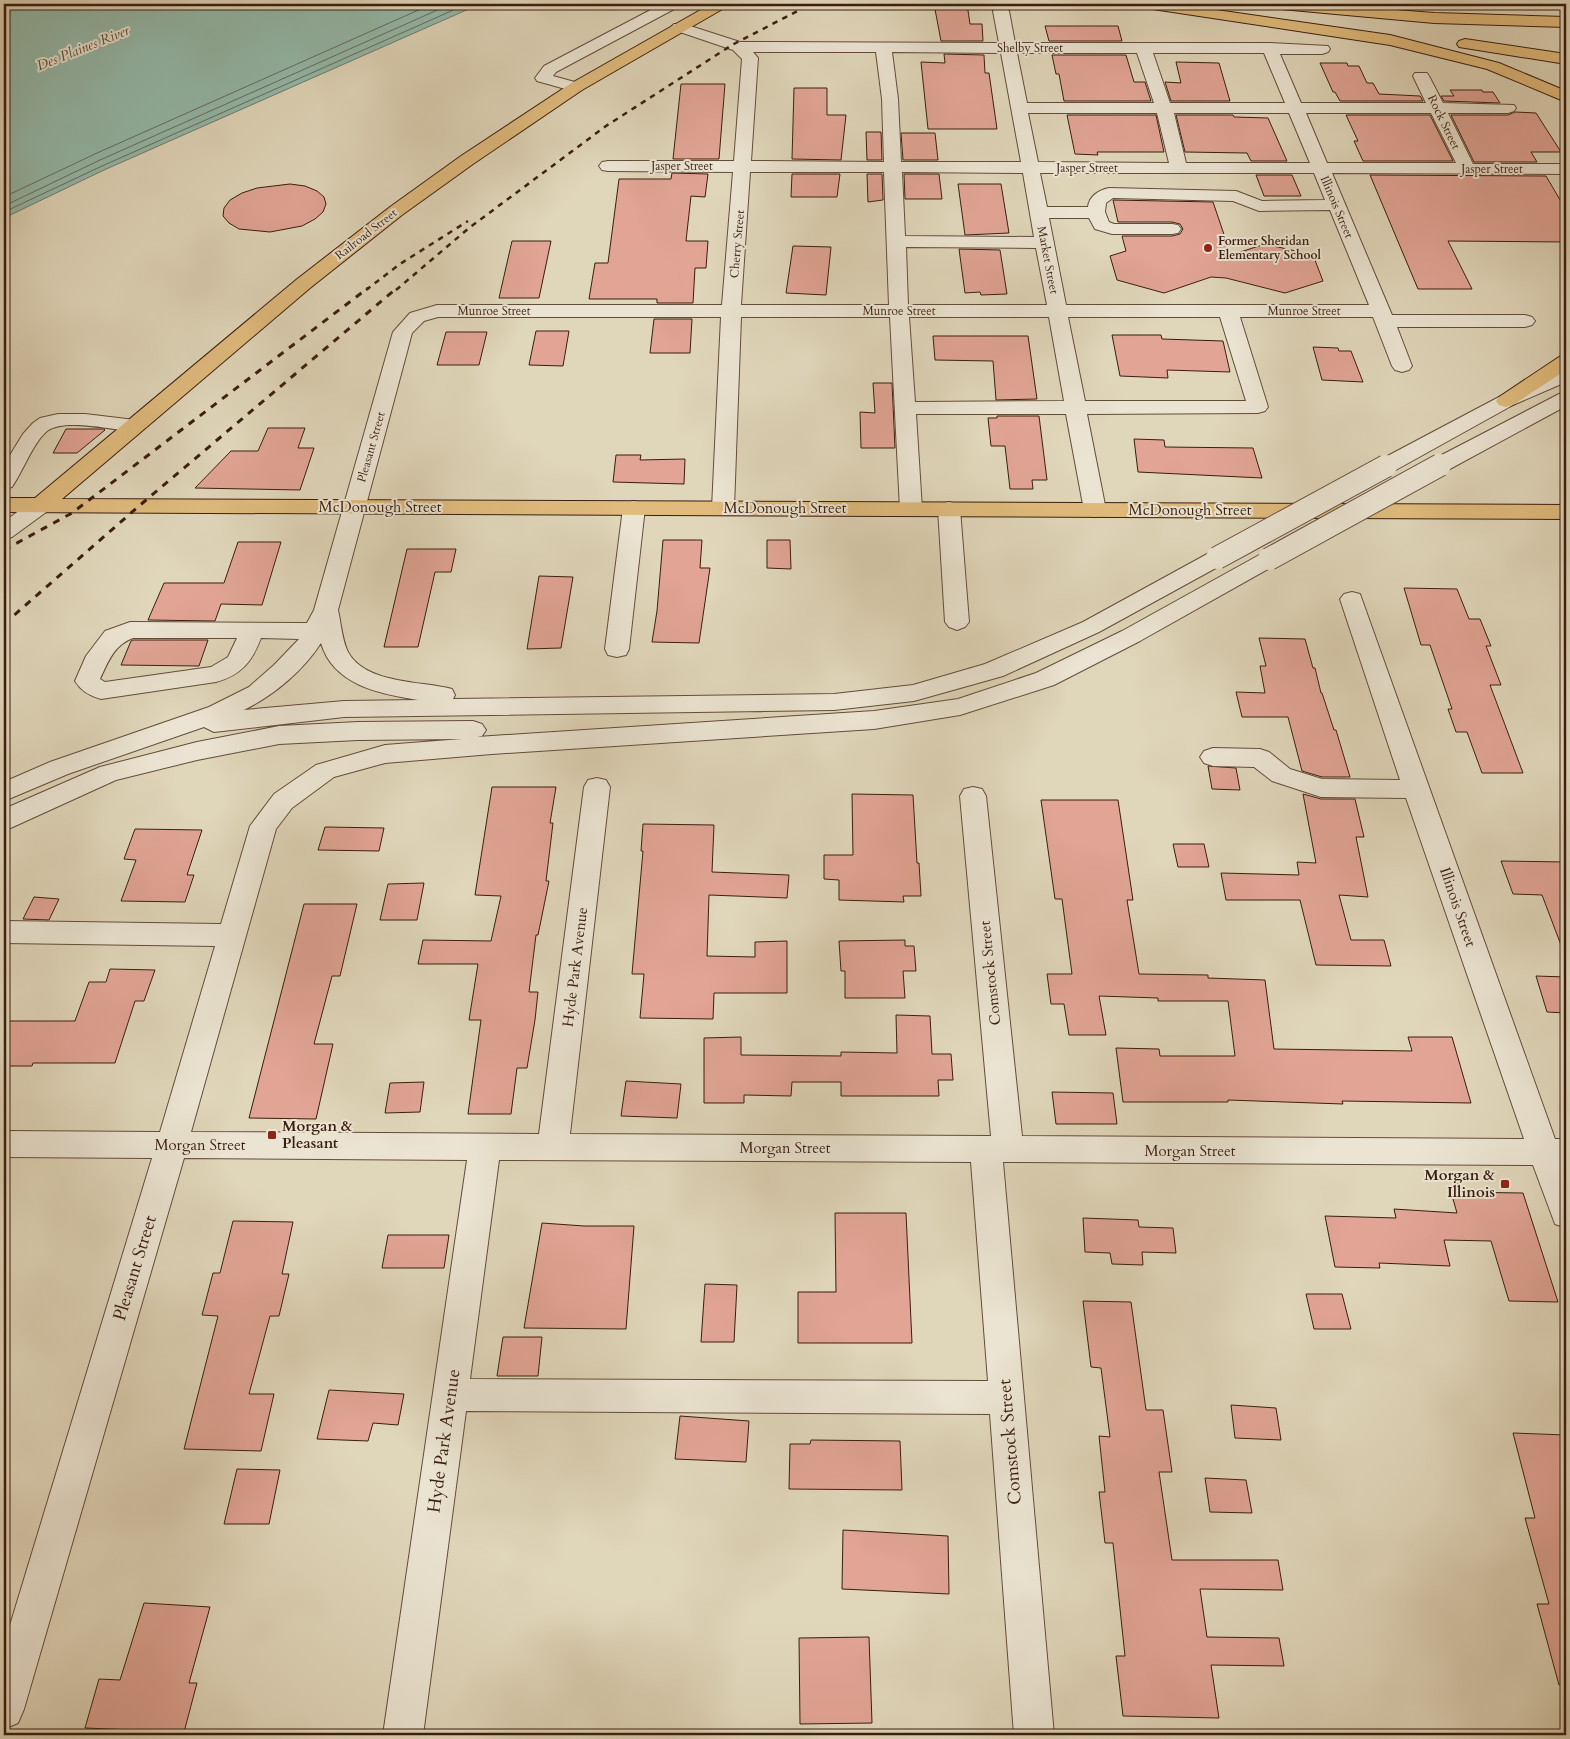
<svg xmlns="http://www.w3.org/2000/svg" width="1570" height="1739" viewBox="0 0 1570 1739" font-family="Cardo,serif">
  <style>
    .water { fill: #94baab; stroke: #707c6d }
    .lines { fill: none; stroke-linecap: round; stroke-linejoin: round }
    .shore { stroke: #676c5d; stroke-width: 1 }
    .building { fill: #e1a495; stroke: #3a1e0f }
    .minor-casing { stroke: #644c3a; stroke-width: 2 }
    .major-casing { stroke: #3a1e0f; stroke-width: 2 }
    .highway-casing { stroke: #3a1e0f; stroke-width: 2 }
    .minor { fill: #ebe4d2; fill-rule: evenodd }
    .major { fill: #e0bb7d; fill-rule: evenodd }
    .highway { fill: #e0bb7d; fill-rule: evenodd }
    .rail-far1 { stroke: #3a1e0f; stroke-width: 2.5; stroke-dasharray: 5.5 5.5; stroke-linecap: butt }
    .rail { stroke: #3a1e0f; stroke-width: 3; stroke-dasharray: 7 7; stroke-linecap: butt }
    .minor-bridge-casing { stroke: #644c3a; stroke-width: 24; stroke-linecap: butt }
    .minor-bridge { stroke: #ebe4d2; stroke-width: 22 }
    .poi-dot { fill: #8f2418; stroke: #ebe4d2; stroke-width: 2 }
    .labels { text-anchor: middle; dominant-baseline: central; stroke-width: 4; stroke-linejoin: round; paint-order: stroke }
    .far-street-label { font-size: 12px; fill: #3a1e0f; stroke: #ebe4d2 }
    .far-poi-label { font-size: 12px; font-weight: bold; fill: #3a1e0f; stroke: #ebe4d2; text-anchor: start }
    .far-water-label { font-size: 14px; font-style: italic; fill: #554d3e; stroke: #ebe4d2 }
    .street-label { font-size: 15px; fill: #3a1e0f; stroke: #ebe4d2 }
    .poi-label { font-size: 15px; font-weight: bold; fill: #3a1e0f; stroke: #ebe4d2; text-anchor: start }
    .near-street-label { font-size: 18px; fill: #3a1e0f; stroke: #ebe4d2 }
  </style>
  <rect width="100%" height="100%" fill="#e0d6ba"/>
  <filter id="stains"><feTurbulence type="fractalNoise" baseFrequency=".004" numOctaves="4"/><feColorMatrix values="0 0 0 0 .2 0 0 0 0 .09 0 0 0 0 .02 0 0 0 .5 -.17"/></filter>
  <radialGradient id="worn" r=".72"><stop offset=".6" stop-color="#630" stop-opacity="0"/><stop offset="1" stop-color="#630" stop-opacity=".3"/></radialGradient>
  <path class="water" d="M4,4H480L104,170L4,218Z"/>
  <g class="lines">
    <path class="shore" d="M4,197L97,153L432,4
      M4,206L100,160L451,4
      M4,212L102,166L467,4"/>
  </g>
  <path class="building" d="M934,4H967L970,24H982L983,41H941Z
    M1045,26H1118L1122,41H1049Z
    M944,54L984,55L985,73H989L997,129H928L921,62L945,63Z
    M1052,55H1126L1134,82H1145L1151,101H1064L1059,74H1056Z
    M1176,62L1219,63L1230,101H1171L1165,82L1181,83Z
    M1320,63H1347L1348,66H1359L1367,83H1373L1379,94L1420,96L1423,101H1340L1335,92H1333Z
    M681,84H725L719,159H673Z
    M794,88H827V115H846L841,160L792,159Z
    M1450,90H1482L1483,92H1493L1500,103L1444,101L1441,96H1454Z
    M1515,112L1536,113L1561,152H1531L1537,162H1474L1451,115H1508Z
    M1067,115H1156L1164,152H1097L1098,155L1075,154Z
    M1176,115H1233L1234,117L1268,118L1287,161H1251L1247,153L1185,152Z
    M1346,115H1430L1453,161H1363L1354,141H1358Z
    M866,132H881L882,160H867Z
    M901,133H935L938,160H903Z
    M672,173L708,174L705,197L691,196L686,241H708L706,268H695L693,303H657V299H589L595,263H608L619,179H671Z
    M792,174H840L837,197H791Z
    M867,174H882L883,200L868,202Z
    M904,174H939L942,199H905Z
    M1256,175H1292L1301,196H1264Z
    M1370,175L1546,176L1566,210V242L1448,241L1472,289H1418Z
    M290,184L305,186L317,191L324,197L326,204L323,212L315,219L302,226L270,232L239,229L229,223L223,216L224,208L230,200L242,193L257,188Z
    M958,184H1001L1009,233L965,235Z
    M1113,200L1213,202L1231,255L1265,244L1313,255L1323,281L1285,293L1226,278L1211,277L1164,293L1117,280L1110,256L1126,251L1122,236H1172L1180,234L1183,229L1180,224L1172,222H1118Z
    M512,241H551L539,298H499Z
    M793,246L831,247L826,295L786,293Z
    M959,249L1000,250L1007,294L981,295L980,292L965,293Z
    M654,319H692L690,353H650Z
    M536,331H569L563,366L529,365Z
    M446,332H487L479,365H437Z
    M1112,335H1161L1162,339L1223,341L1230,372L1167,370L1168,378L1120,376Z
    M933,336H1028L1037,399L996,400L993,361L935,360Z
    M1313,347L1338,348L1339,351H1351L1363,382L1322,380Z
    M873,383H892L895,448H861L860,412L875,413Z
    M997,416H1039L1047,480H1032L1033,489H1010L1005,446H991L988,418H997Z
    M268,428H305L298,448H314L300,490L195,488L231,451H258Z
    M66,429H104L105,430L77,453H53Z
    M1134,439L1164,440L1165,447L1253,448L1262,478L1138,472Z
    M616,455H641L640,460L685,459L684,484L613,482Z
    M663,540H702L700,568H710L699,643L652,642L657,611Z
    M767,540H790L791,569L767,568Z
    M238,542H281L262,605L221,604L215,621L148,620L164,583H224Z
    M407,549H456L451,572H435L418,647H384Z
    M539,576L573,577L561,648L527,649Z
    M1404,588L1457,589L1469,619H1480L1491,646H1486L1501,685H1490L1523,773H1482L1467,732H1456L1448,709H1452L1430,645H1421Z
    M1259,638L1305,639L1313,668H1315L1321,693H1322L1334,730H1336L1350,777H1322L1302,771L1288,717H1242L1236,692L1265,693L1260,666H1266Z
    M133,640H208L199,666L121,665L131,641Z
    M1208,766L1236,768L1240,790L1212,789Z
    M492,787H556L550,823H553L546,881H549L538,935H536L529,992H538L535,1020L527,1068H517L511,1114H468L481,1020H469L478,964H418L423,940L491,941L501,896L475,895Z
    M852,794L913,795L917,863H919L921,896H903L904,902L839,900V880L824,879V855H853Z
    M1303,794L1321,799H1355L1364,837H1356L1368,897L1339,895L1351,940H1384L1391,966L1316,965L1300,900H1226L1221,873L1299,875L1297,862L1316,863Z
    M1041,800H1118L1133,900H1127L1139,974L1208,975V978L1265,980L1274,1049L1412,1051L1408,1037H1452L1471,1103L1342,1101L1343,1104L1228,1100V1102H1123L1116,1048L1159,1049L1160,1056H1235L1228,1001H1158V998L1099,996L1106,1035H1069L1064,1004H1051L1047,974H1072L1062,899H1055Z
    M643,824L714,825L712,872L789,875L787,898L709,895L707,956L755,957V942L787,941V993H714L713,1019L640,1018L644,974H632L643,851H641Z
    M325,827L384,828L379,851L318,850Z
    M135,829L202,830L187,875H194L185,902L121,901L136,860L124,859Z
    M1173,844H1204L1209,867H1178Z
    M1501,861L1566,862V952L1564,953L1542,895L1513,894Z
    M424,883L417,920H380L388,884Z
    M34,897L59,899L49,920L23,919Z
    M304,904H357L340,976H332L314,1044H333L316,1119L249,1118Z
    M905,940V946H914L916,971H903L905,998H845V971H841L839,941Z
    M110,969L155,970L144,1001H135L115,1063H33L32,1066H4V1030L7,1021H75L89,982H106Z
    M1536,976L1566,977V1013L1547,1012Z
    M896,1015L930,1016L932,1054H951L953,1080H938L939,1096H841V1082H792L791,1096L744,1095V1103H704V1038L741,1037V1055L841,1056V1052L897,1053Z
    M626,1081L681,1084L677,1118L621,1116Z
    M424,1082L420,1112L385,1113L390,1083Z
    M1052,1092L1113,1093L1117,1124H1056Z
    M1451,1192L1523,1193L1558,1302L1509,1301L1491,1241L1444,1240L1450,1266L1379,1263L1380,1268L1335,1267L1325,1216L1396,1218L1394,1209L1457,1213Z
    M835,1213H906L912,1343H798V1292H836Z
    M1083,1218L1138,1220L1139,1227L1173,1228L1176,1253L1142,1252L1143,1265L1112,1264L1110,1253L1085,1252Z
    M233,1221L293,1222L282,1274H289L279,1316H270L249,1394H274L261,1451L184,1449L218,1316L202,1315L213,1273H220Z
    M542,1223L584,1226H634L626,1329L524,1328Z
    M388,1235H449L444,1268H382Z
    M705,1284L737,1285L734,1342H701Z
    M1306,1294H1342L1351,1329H1314Z
    M1083,1301L1131,1302L1146,1410H1163L1172,1472H1159L1172,1560H1278L1283,1590L1200,1589L1207,1637L1279,1638L1284,1666L1211,1665L1219,1718L1123,1716L1116,1656H1125L1113,1543H1105L1099,1492H1105L1099,1436L1110,1437L1101,1368L1091,1367Z
    M503,1337H542L538,1376H497Z
    M329,1390L404,1394L398,1425L373,1423L368,1441L317,1439Z
    M1231,1405L1276,1408L1281,1440L1235,1438Z
    M680,1416L749,1421L746,1462L675,1459Z
    M1513,1433L1566,1435V1684L1559,1685L1537,1604H1549L1525,1518H1535Z
    M811,1440L900,1441L902,1490L789,1489L790,1444H810Z
    M237,1469L280,1470L269,1524H224Z
    M1205,1478L1246,1480L1252,1513L1210,1512Z
    M843,1530L948,1536L949,1594L842,1589Z
    M144,1603L210,1607L189,1683H197L184,1732L85,1728L99,1679L120,1680Z
    M869,1637L872,1723L800,1724L799,1638Z"/>
  <g class="lines">
    <defs>
      <path id="minor" d="M662,4H680L678,7L556,72L553,76L582,84L584,87L582,90L576,92L537,81L535,78L544,66Z
        M1001,6L1006,8L1009,11L1015,43H1270L1328,46L1330,49L1328,52L1322,54H1280L1301,103H1426L1413,76L1415,73H1427L1429,76L1443,103L1514,105L1516,108L1514,111L1508,113H1448L1473,164H1566V174L1332,173L1392,315H1525L1532,317L1535,321L1532,325L1525,327H1397L1412,366L1409,370L1402,372L1395,370L1392,366L1373,317H1240L1268,407L1265,411L1258,413L1087,414L1106,510L1103,515L1095,517L1087,515L1084,510L1066,414H916L922,509L919,514L911,516L903,514L900,509L890,317H741L734,508L731,513L723,515L715,513L712,508L721,317H438L424,321L412,333L338,610C341,623 342,640 348,652C365,684 422,681 452,689L455,695L453,699L834,694L913,685L985,664L1083,622L1209,553L1217,551L1225,553L1228,558L1225,563L1099,632L1003,676L914,701L834,710L344,717L214,732L204,727L68,774L4,801V782L50,762L209,707L249,687L274,665L299,639L261,638C252,662 241,675 216,682L101,699C90,696 81,691 75,681L86,656L105,631L130,622L307,623L314,610L393,332L410,313L437,305H722L733,172L608,171L602,170L599,166L602,162L608,161H734L742,59L733,50L674,30L671,27L674,24H684L740,42L999,43L993,11L996,8ZM753,52H876L882,99L884,162L751,161L758,58ZM892,52L1001,53L1021,162H901L898,99ZM1017,53H1137L1154,103H1027ZM1153,53H1264L1285,103H1170ZM1028,113H1157L1169,163L1038,162ZM1174,113H1289L1310,163H1186ZM1306,113H1431L1456,163H1327ZM750,172H884L889,305H741ZM902,172L1023,173L1034,237L905,236ZM1040,173H1314L1325,200L1262,201L1236,191L1109,188C1099,190 1089,196 1088,207H1047ZM1113,198L1233,201L1259,211L1330,210L1369,305H1066L1049,218H1089L1095,229L1112,234H1172L1178,233L1181,229L1178,225L1172,224H1114L1109,222L1105,212L1106,203ZM906,247L1036,248L1047,305H908ZM909,317H1049L1064,401L915,402ZM1068,317H1220L1246,401H1085ZM133,638H237L228,657L211,667L105,682L100,679C108,662 114,645 133,638ZM321,643C333,685 380,694 418,700L344,701L244,710C274,695 303,671 321,643Z
        M1566,369V382L1513,405L1394,471L1386,472L1378,471L1375,466L1378,461L1499,397Z
        M1566,392V406L1448,470L1440,471L1432,470L1429,465L1432,460L1559,394Z
        M58,414H85L135,420L142,422L146,426L142,430L135,432C115,430 64,418 47,431C33,443 23,471 12,487L4,489V465L23,434L33,423L40,418Z
        M41,498L49,500L52,505L49,510L12,537L4,539V522L33,500Z
        M634,501L642,503L645,508L629,649L626,655L617,657L608,655L605,649L623,508L626,503Z
        M949,502L957,504L960,509L969,622L965,627L957,630L949,627L945,622L938,509L941,504Z
        M1269,552L1277,554L1281,559L1277,564L1140,641L1054,685L960,715L874,729L492,754L385,763L334,777L292,808L276,829L191,1132L539,1134L584,787L588,780L597,778L606,780L610,787L570,1134L991,1136L960,796L964,789L973,787L982,789L986,796L1022,1136L1524,1139L1406,798L1321,797L1272,781L1254,767L1213,766L1204,763L1200,757L1204,751L1213,748L1260,749L1269,752L1290,769L1322,779L1400,780L1340,599L1344,594L1352,592L1360,594L1555,1139H1566V1165H1565L1566,1228L1555,1224L1533,1165L1003,1162L1054,1735H1014L990,1414L466,1411L423,1735H383L467,1160L184,1158L24,1709L18,1723L4,1729V1645L152,1158L4,1157V1131L160,1132L215,946L4,943V921L221,924L250,826L274,794L316,765L385,745L462,739L358,740L279,744L197,760L116,780L4,831V809L100,767L197,742L279,726L358,722L473,721L482,724L486,730L482,736L477,737L874,711L958,699L1036,673L1122,631L1261,554ZM499,1160L971,1162L988,1381L470,1379Z"/>
      <path id="major" d="M711,4H728L726,7L582,90L473,164L402,215L310,288L62,499L1566,505V519L4,512V498H35L296,280L390,207L461,156L570,84Z"/>
      <path id="highway" d="M1139,4H1175L1390,35L1499,63L1566,91V102L1487,69L1390,45L1146,8L1141,7Z
        M1262,4H1319L1434,13L1566,17V27L1434,23L1269,8L1264,7Z
        M1465,39L1566,54V64L1459,47L1457,44L1459,41Z
        M1566,355V370L1513,405L1506,407L1499,405L1496,401L1499,397L1559,357Z"/>
    </defs>
    <use href="#minor" class="minor-casing"/>
    <use href="#major" class="major-casing"/>
    <use href="#highway" class="highway-casing"/>
    <use href="#minor" class="minor"/>
    <use href="#major" class="major"/>
    <use href="#highway" class="highway"/>
    <path class="rail-far1" d="M366,290L400,264L468,221
      M396,290L469,228L606,126L732,45L811,4"/>
    <path class="rail" d="M4,550L72,513L368,288
      M4,624L139,506L397,288"/>
    <defs>
      <path id="minor-bridge" d="M1217,558L1386,466
        M1269,559L1440,465"/>
    </defs>
    <use href="#minor-bridge" class="minor-bridge-casing"/>
    <use href="#minor-bridge" class="minor-bridge"/>
  </g>
  <g class="poi-dot">
    <circle cx="1208" cy="248" r="5"/>
    <rect x="267" y="1130" width="10" height="10" rx="2.5"/>
    <rect x="1500" y="1179" width="10" height="10" rx="2.5"/>
  </g>
  <g class="labels">
    <g class="far-street-label">
      <text x="1030" y="48">Shelby Street</text>
      <text transform="translate(1444 122) rotate(64)">Rock Street</text>
      <text x="682" y="166">Jasper Street</text>
      <text x="1087" y="168">Jasper Street</text>
      <text x="1492" y="169">Jasper Street</text>
      <text transform="translate(1337 207) rotate(67)">Illinois Street</text>
      <text transform="translate(366 234) rotate(-38)">Railroad Street</text>
      <text transform="translate(737 244) rotate(-85)">Cherry Street</text>
      <text transform="translate(1048 260) rotate(79)">Market Street</text>
      <text x="494" y="311">Munroe Street</text>
      <text x="899" y="311">Munroe Street</text>
      <text x="1304" y="311">Munroe Street</text>
      <text transform="translate(371 447) rotate(-74)">Pleasant Street</text>
    </g>
    <g class="far-poi-label">
      <text x="1218" y="241">Former Sheridan<tspan x="1218" dy="14">Elementary School</tspan></text>
    </g>
    <g class="far-water-label">
      <text transform="translate(83 48) rotate(-22)">Des Plaines River</text>
    </g>
    <g class="street-label">
      <text x="380" y="507">McDonough Street</text>
      <text x="785" y="508">McDonough Street</text>
      <text x="1190" y="510">McDonough Street</text>
      <text transform="translate(1458 907) rotate(71)">Illinois Street</text>
      <text transform="translate(575 967) rotate(-83)">Hyde Park Avenue</text>
      <text transform="translate(990 973) rotate(-96)">Comstock Street</text>
      <text x="200" y="1145">Morgan Street</text>
      <text x="785" y="1148">Morgan Street</text>
      <text x="1190" y="1151">Morgan Street</text>
    </g>
    <g class="poi-label">
      <text x="282" y="1126">Morgan &amp;<tspan x="282" dy="17">Pleasant</tspan></text>
      <text x="1495" y="1175" text-anchor="end">Morgan &amp;<tspan x="1495" dy="17">Illinois</tspan></text>
    </g>
    <g class="near-street-label">
      <text transform="translate(135 1268) rotate(-73)">Pleasant Street</text>
      <text transform="translate(444 1441) rotate(-82)">Hyde Park Avenue</text>
      <text transform="translate(1010 1442) rotate(-95)">Comstock Street</text>
    </g>
  </g>
  <rect width="1570" height="1739" fill="none" stroke="#e0d6ba" stroke-width="20"/>
  <rect x="5" y="5" width="1560" height="1729" fill="none" stroke="#3a1e0f" stroke-width="2.5"/>
  <rect x="10" y="10" width="1550" height="1719" fill="none" stroke="#3a1e0f"/>
  <rect width="100%" height="100%" filter="url(#stains)"/>
  <rect width="100%" height="100%" fill="url(#worn)"/>
</svg>
